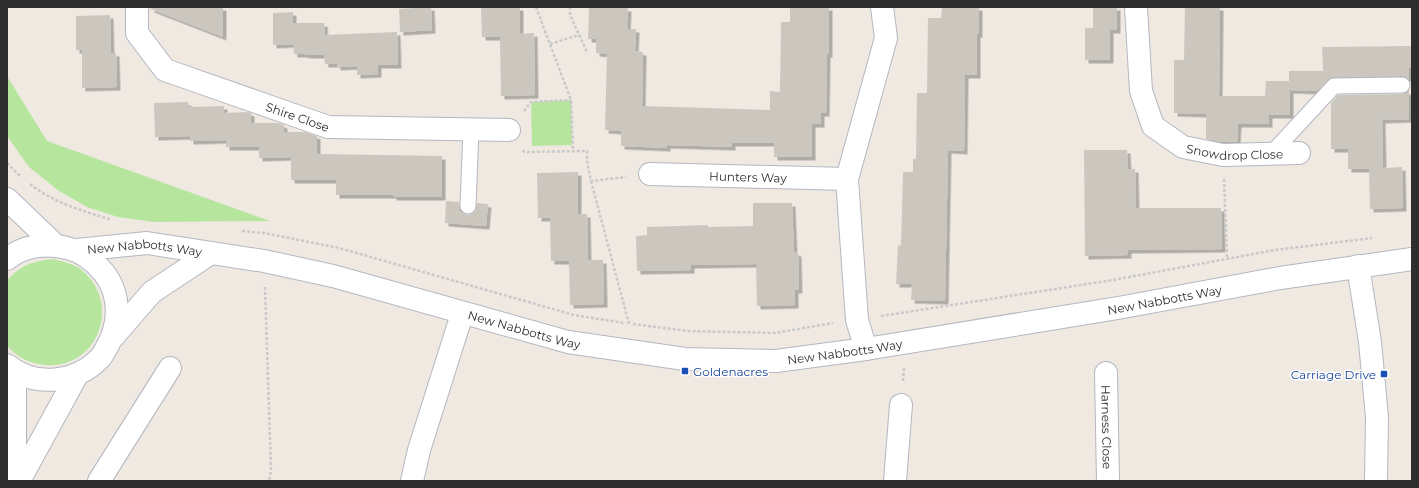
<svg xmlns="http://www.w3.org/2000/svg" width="1419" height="488" viewBox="0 0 1419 488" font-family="Montserrat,sans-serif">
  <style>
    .green { fill: #b6e59e }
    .building { fill: #cbc7bf; filter: url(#shadow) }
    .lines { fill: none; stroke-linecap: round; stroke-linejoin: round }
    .service-casing { stroke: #b4b7c1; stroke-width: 17 }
    .minor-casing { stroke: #b4b7c1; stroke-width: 24 }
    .tertiary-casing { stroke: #b4b7c1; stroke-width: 24 }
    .path { stroke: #c9c9c9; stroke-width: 2.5; stroke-dasharray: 3 2; stroke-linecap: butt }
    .service { stroke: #fff; stroke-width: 15 }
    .minor { stroke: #fff; stroke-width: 22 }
    .tertiary { stroke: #fff; stroke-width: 22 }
    .transit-dot { fill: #1a4fb4; stroke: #fff; stroke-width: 1.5 }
    .labels { text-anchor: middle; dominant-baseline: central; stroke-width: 3; stroke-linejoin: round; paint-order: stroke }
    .street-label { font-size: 12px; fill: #2e2e2e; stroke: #fff }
    .transit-label { font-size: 12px; fill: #164399; stroke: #fff; text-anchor: start }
  </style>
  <defs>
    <filter id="shadow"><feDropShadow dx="3.5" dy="3.5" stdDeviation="0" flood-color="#0004"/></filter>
  </defs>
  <rect width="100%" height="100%" fill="#efe9e1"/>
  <path class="green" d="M7,76L47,141L270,221L154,222L118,217L87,207L59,191L29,167L7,136Z
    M571,100L572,145L532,146L531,102Z
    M53,259C64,262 76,264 84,272C122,307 96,370 44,365C29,363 16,357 7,345V280C23,264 31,262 53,259Z"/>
  <path class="building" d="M151,7H223V37L151,9Z
    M431,7L432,30L400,32L399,9Z
    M481,7H520V34L534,33L535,95L501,96L500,37H482Z
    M790,7H829V54H827L826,113H821V124H812V157H774V143H732V147L667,145V148L621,146V131L605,130L607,54L596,53V39H588L589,8H628L627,29H636L635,51L643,52L642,106L770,110V91L780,92L781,22H790Z
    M942,7H979V34H977V75H965L964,151L948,150L945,301L911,300L912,284H896L898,245L901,246L903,172H913V159H916L917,93H927L928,18H941Z
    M1093,7H1117V30H1110V60H1085V28H1093Z
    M1185,7H1220L1219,96H1265L1266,81H1289V71H1323L1322,47L1411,46V68H1409V79L1402,76L1331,78L1317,91L1290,90V115H1269V124H1238L1237,142H1220L1206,139V114L1174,113V60H1184Z
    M293,12V23H324L325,35L397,32L398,65H378V74L357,75V66L337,67V64H325L324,55H305V54H294L293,44L273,45V13Z
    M110,15L111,53H116L117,87L82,88V50H76V16Z
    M1409,90V119L1382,120L1383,168L1402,167L1403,208L1370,209L1369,169H1348V149H1331V103L1338,95L1402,94Z
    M188,102L189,107L224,106V113L248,112L251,113V123H278L284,125V132H305L317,136V154L442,156V197H393V195H336V180H291V157L259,158V147H226V140L190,141V136L155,137L154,103Z
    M1084,150H1127L1128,169H1135L1136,208H1221L1222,249L1128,250V255L1085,256Z
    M578,172V214H587L588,260H603L604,304L570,305L569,261H551L550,218H538L537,173Z
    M446,201L459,202L460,211L464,214L467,215L472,214L475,211L477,203L488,204L486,226L445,223Z
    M753,203H792L794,252L798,253L799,290H795V305L757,306L756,264L691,265V270L637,271L636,236L647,235V227L708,225V227L753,226Z"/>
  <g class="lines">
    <defs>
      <path id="service" d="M1271,154L1334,86L1402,85
        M468,206L471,129"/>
      <g id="minor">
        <path id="s1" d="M137,7V33L165,70L328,127L509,130"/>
        <path id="s2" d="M1136,7L1141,91L1153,126L1183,147L1223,155L1299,153"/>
        <path id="s3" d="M650,174L847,179"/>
        <path d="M1358,266L1370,342L1377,417L1376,481"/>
        <path d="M866,349L857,320L847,179L886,38L882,7"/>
        <path id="s4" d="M1106,373L1108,481"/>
        <path d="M99,481L170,368"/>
        <path d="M412,481L419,450L462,314"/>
        <path d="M895,481L901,405"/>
      </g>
      <g id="tertiary">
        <path d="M7,199L54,244"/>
        <path id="s5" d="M77,250L147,243L264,261L333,276L568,342L685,359L776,361L866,349L1118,308L1280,278L1412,259"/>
        <path d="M7,259C24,245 47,243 67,248C83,251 94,261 104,273C121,295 120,324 107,347C105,350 103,355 100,358C76,383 35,388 7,365"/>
        <path d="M113,337L152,292L211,253"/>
        <path d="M15,371V481"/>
        <path d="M19,481L77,375"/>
      </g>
    </defs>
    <use href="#service" class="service-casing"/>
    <use href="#minor" class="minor-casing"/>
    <use href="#tertiary" class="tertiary-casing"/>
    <path class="path" d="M536,7L571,100L573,151
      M570,7V15L587,52
      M700,8V7
      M550,44L579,35
      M524,111L531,102L571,100
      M523,150L524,152L587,151V161L591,181L626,177
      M7,163L21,177
      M1224,179L1227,259
      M591,181L629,324
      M30,184C54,203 83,211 112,220
      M242,231L264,233L339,248L574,315L624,323
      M265,287L271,471L269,481
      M881,316L1113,280L1275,250L1372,238
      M633,324L688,331L775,333L833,323
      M903,381L904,368"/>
    <use href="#service" class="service"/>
    <use href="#minor" class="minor"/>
    <use href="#tertiary" class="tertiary"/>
  </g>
  <g class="transit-dot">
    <rect x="681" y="367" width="8" height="8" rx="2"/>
    <rect x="1380" y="370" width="8" height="8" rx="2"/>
  </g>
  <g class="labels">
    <g class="street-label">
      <text stroke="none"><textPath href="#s1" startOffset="213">Shire Close</textPath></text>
      <text stroke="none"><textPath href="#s2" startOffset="210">Snowdrop Close</textPath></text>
      <text stroke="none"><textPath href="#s3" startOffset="98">Hunters Way</textPath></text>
      <text stroke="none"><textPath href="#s5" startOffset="68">New Nabbotts Way</textPath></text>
      <text stroke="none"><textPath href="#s5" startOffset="1106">New Nabbotts Way</textPath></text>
      <text stroke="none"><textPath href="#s5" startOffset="458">New Nabbotts Way</textPath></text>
      <text stroke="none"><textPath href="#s5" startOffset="782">New Nabbotts Way</textPath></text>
      <text stroke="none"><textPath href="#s4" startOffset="54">Harness Close</textPath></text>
    </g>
    <g class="transit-label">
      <text x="693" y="371">Goldenacres</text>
      <text x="1376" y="374" text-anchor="end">Carriage Drive</text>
    </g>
  </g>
  <rect width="1419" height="488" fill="none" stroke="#2e2e2e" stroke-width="16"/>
</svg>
